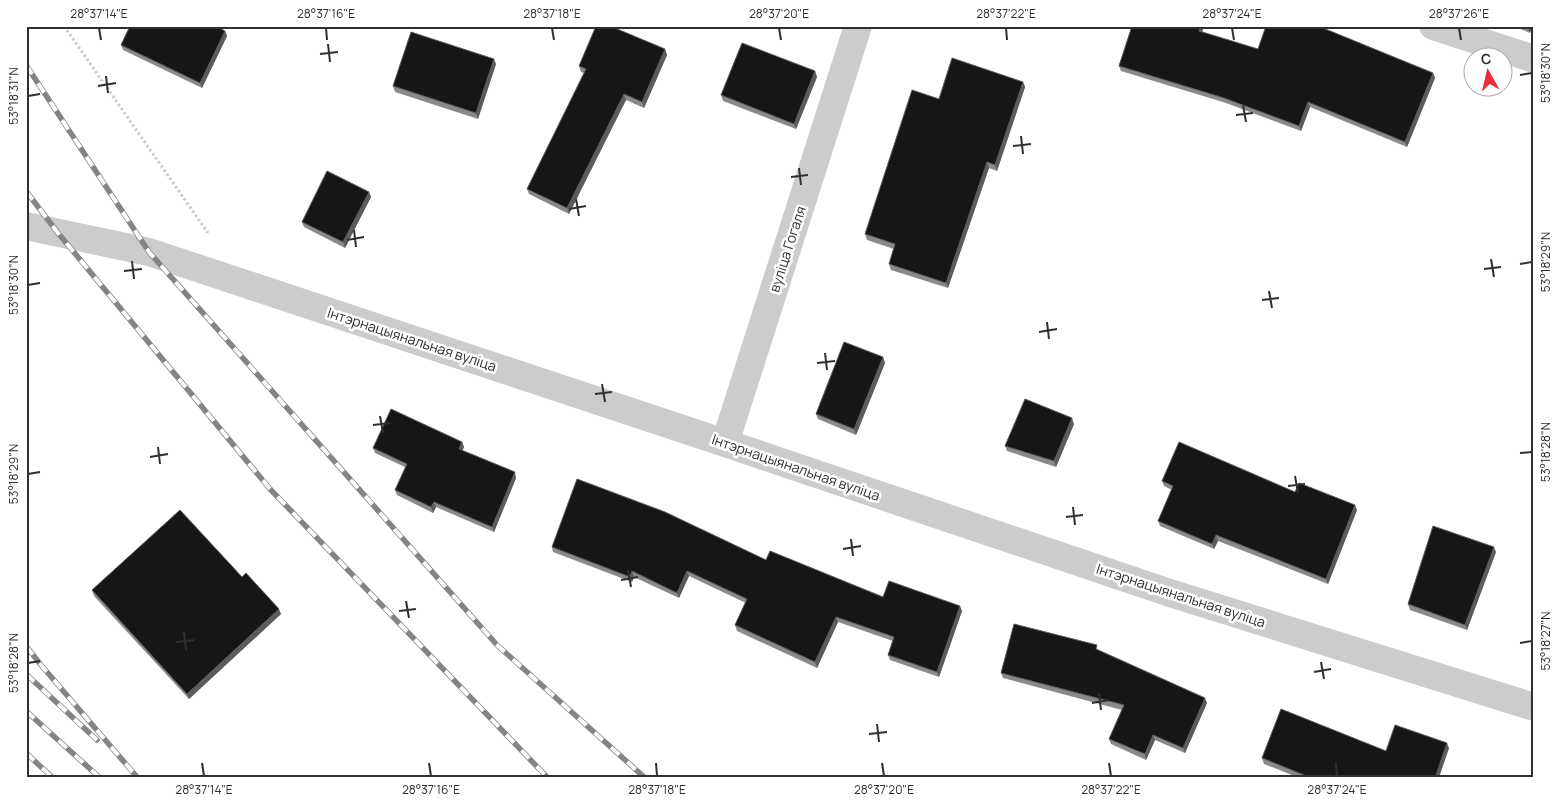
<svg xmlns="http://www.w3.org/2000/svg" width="1560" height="803" viewBox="0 0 1560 803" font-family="Manrope,sans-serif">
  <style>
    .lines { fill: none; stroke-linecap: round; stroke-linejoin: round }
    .path { stroke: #ccc; stroke-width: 3; stroke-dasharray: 2.5 2.5; stroke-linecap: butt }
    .street { stroke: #ccc; stroke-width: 28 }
    .rail-casing { stroke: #848484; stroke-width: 5.5 }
    .rail { stroke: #fff; stroke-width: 4; stroke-dasharray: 11; stroke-linecap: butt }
    .wall { fill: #8a8a8a }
    .shaded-wall { fill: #5c5c5c }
    .building { fill: #161616; stroke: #5c5c5c }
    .ticks { fill: none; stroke: #2f2f2f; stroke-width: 2 }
    .labels { text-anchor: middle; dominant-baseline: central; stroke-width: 5; stroke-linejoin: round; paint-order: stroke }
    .street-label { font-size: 14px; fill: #2f2f2f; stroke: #fff }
    .neatline { fill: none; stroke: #2f2f2f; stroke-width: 2 }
    .ticks-label { font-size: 12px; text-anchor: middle; fill: #2f2f2f }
  </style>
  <rect width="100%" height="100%" fill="#fff"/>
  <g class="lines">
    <path class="path" d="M64,26L208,233"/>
    <path class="street" d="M1433,26L1534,59
      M26,226L149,252L725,443L1170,593L1534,707
      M725,443L858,26"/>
    <defs>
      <path id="rail" d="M26,65L149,252L497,645L644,777
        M26,191L58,233L270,489L547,777
        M26,646L41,665L137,777
        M26,674L97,740
        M26,711L99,777
        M26,753L52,777"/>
    </defs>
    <use href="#rail" class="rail-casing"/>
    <use href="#rail" class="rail"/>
  </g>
  <path class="wall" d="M1132,26H1204L1202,32L1258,49L1433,73L1435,78L1407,147L1310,107L1301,131L1226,103L1121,71L1119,66Z
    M1513,26H1532L1530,33Z
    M225,31L227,36L202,88L123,50L121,45Z
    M665,49L667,55L644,108L626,100L569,214L529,194L527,189L584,73L581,72L579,66Z
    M496,64L478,119L395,92L393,86Z
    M815,71L817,77L796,129L723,101L721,95Z
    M1023,82L1025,87L997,171L989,168L948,288L891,270L889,264L894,249L867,240L865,234L939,99Z
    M369,192L371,197L345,248L304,227L302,222Z
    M883,357L885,363L856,435L818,419L816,414Z
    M1074,424L1056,467L1007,451L1005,446Z
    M462,442L464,447L462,451L516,478L494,532L436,507L433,513L397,495L395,490L405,467L375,453L373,448Z
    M1162,481L1295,492L1357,510L1328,584L1218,541L1214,549L1160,526L1158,521L1172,490L1164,486Z
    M552,547L766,560L883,597L962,611L939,677L890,660L888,655L893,641L838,622L817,668L737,631L735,625L746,603L689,576L679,598L634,577L632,582L553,552Z
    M1496,552L1467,630L1410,610L1408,604Z
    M242,577L281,614L189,699L94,596L92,590Z
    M1099,651L1207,703L1185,753L1155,740L1146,760L1111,744L1109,739L1122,710L1003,678L1001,673Z
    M1449,748L1439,777H1297L1264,764L1262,758L1386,751Z"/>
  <path class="shaded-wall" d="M1200,26H1204L1201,36L1199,31Z
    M1528,26H1532L1530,33L1528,28Z
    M225,31L227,36L202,88L200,83Z
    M665,49L667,55L644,108L642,102Z
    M494,59L496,64L478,119L476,113Z
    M815,71L817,77L796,129L794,124Z
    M1433,73L1435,78L1407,147L1405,142Z
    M1023,82L1025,87L997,171L995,165Z
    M624,94L626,100L569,214L567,208Z
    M1308,102L1310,107L1301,131L1299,126Z
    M987,162L989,168L948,288L946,283Z
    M369,192L371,197L345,248L343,242Z
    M883,357L885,363L856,435L854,429Z
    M1072,418L1074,424L1056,467L1054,461Z
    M462,442L464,447L461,454L459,449Z
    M515,472L516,478L494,532L492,527Z
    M434,502L436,507L433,513L431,507Z
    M1355,505L1357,510L1328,584L1326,579Z
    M1216,535L1218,541L1214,549L1212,544Z
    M1494,547L1496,552L1467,630L1465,625Z
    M632,571L634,577L632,582L630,577Z
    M687,571L689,576L679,598L677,593Z
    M960,606L962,611L939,677L937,672Z
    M279,609L281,614L189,699L187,694Z
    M836,617L838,622L817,668L815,662Z
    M1205,698L1207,703L1185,753L1183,748Z
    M1153,735L1155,740L1146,760L1145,754Z
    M1447,743L1449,748L1439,777L1436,775Z"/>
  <path class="building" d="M130,26H216L225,31L200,83L121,45Z
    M596,26H610L665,49L642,102L624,94L567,208L527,189L586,69L579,66Z
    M1132,26H1200L1199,31L1258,49L1266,26H1318L1433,73L1405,142L1308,102L1299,126L1224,98L1119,66Z
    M411,32L494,59L476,113L393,86Z
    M742,43L815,71L794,124L721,95Z
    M952,58L1023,82L995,165L987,162L946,283L889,264L895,244L865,234L912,90L939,99Z
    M327,171L369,192L343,242L302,222Z
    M844,342L883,357L854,429L816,414Z
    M1025,399L1072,418L1054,461L1005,446Z
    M391,409L462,442L459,449L515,472L492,527L434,502L431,507L395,490L407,464L373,448Z
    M1179,442L1295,492L1299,483L1355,505L1326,579L1216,535L1212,544L1158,521L1173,486L1162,481Z
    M577,479L665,512L766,560L770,551L883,597L889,581L960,606L937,672L888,655L894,637L836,617L815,662L735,625L747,599L687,571L677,593L632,571L630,577L552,547Z
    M180,510L242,577L246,573L279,609L187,694L92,590Z
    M1433,526L1494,547L1465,625L1408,604Z
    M1014,624L1097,645L1096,649L1205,698L1183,748L1153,735L1145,754L1109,739L1124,705L1001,673Z
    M1281,709L1386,751L1395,725L1447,743L1436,775L1439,777H1309L1262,758Z"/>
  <path class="ticks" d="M99,28L101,40M326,28L327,40M552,28L554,40M779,28L781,40M1006,28L1007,40M1232,28L1234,40M1459,28L1461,40M328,44L330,62M320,54L338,52M1520,75L1532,73M106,76L108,93M98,86L116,83M28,96L40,94M1243,105L1246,122M1236,115L1253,113M1021,136L1023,154M1013,146L1031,144M799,168L801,185M791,177L808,175M576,199L579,216M569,209L586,206M354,230L356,247M347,240L364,237M1491,259L1494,277M132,261L134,279M1520,264L1532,262M1484,269L1501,267M124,271L142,269M28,285L40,283M1269,291L1272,308M1262,300L1279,298M1047,322L1049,339M1039,332L1057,329M825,353L827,370M817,363L835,361M602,384L605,402M595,394L612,392M380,416L383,433M373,425L390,423M158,447L160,464M1520,453L1532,452M150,457L168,454M28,474L40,472M1295,476L1298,493M1288,486L1305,484M1073,507L1075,525M1066,517L1083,515M851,539L853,556M843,549L861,546M628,570L631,587M621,580L638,577M406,601L409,618M399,611L416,609M184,632L186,650M176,642L194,640M1520,643L1532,641M1321,662L1324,679M28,663L40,661M1314,672L1331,669M1099,693L1101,710M1092,703L1109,700M877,724L879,742M869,734L887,732M202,763L204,776M429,763L431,776M656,763L657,776M882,763L884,776M1109,763L1111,776M1336,763L1337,776"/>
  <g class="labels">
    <g class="street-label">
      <text transform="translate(787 249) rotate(-72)">вуліца Гогаля</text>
      <text transform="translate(412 339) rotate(18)">Інтэрнацыянальная вуліца</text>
      <text transform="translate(796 467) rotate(19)">Інтэрнацыянальная вуліца</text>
      <text transform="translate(1181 595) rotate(18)">Інтэрнацыянальная вуліца</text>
    </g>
  </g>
  <rect width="1560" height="803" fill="none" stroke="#ffffff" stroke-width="55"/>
  <g transform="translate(1488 72) rotate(352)"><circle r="24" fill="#ffffff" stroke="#acacac"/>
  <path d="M0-4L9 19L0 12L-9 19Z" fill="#e92e3c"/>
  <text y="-8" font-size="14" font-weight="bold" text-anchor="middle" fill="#2f2f2f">С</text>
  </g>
  <rect x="28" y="28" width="1504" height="748" class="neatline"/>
  <g class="ticks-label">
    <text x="99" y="18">28°37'14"E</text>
    <text x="326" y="18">28°37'16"E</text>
    <text x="552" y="18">28°37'18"E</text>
    <text x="779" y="18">28°37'20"E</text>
    <text x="1006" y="18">28°37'22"E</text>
    <text x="1232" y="18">28°37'24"E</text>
    <text x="1459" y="18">28°37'26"E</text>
    <text transform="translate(1546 73) rotate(-90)" y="4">53°18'30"N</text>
    <text transform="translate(14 96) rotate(-90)" y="4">53°18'31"N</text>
    <text transform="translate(1546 262) rotate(-90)" y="4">53°18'29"N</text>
    <text transform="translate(14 285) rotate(-90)" y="4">53°18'30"N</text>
    <text transform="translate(1546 452) rotate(-90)" y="4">53°18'28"N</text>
    <text transform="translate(14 474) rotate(-90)" y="4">53°18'29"N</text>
    <text transform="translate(1546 641) rotate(-90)" y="4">53°18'27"N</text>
    <text transform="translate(14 663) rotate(-90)" y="4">53°18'28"N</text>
    <text x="204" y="794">28°37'14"E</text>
    <text x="431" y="794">28°37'16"E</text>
    <text x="657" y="794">28°37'18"E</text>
    <text x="884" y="794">28°37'20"E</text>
    <text x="1111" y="794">28°37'22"E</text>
    <text x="1337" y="794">28°37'24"E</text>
  </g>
</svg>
